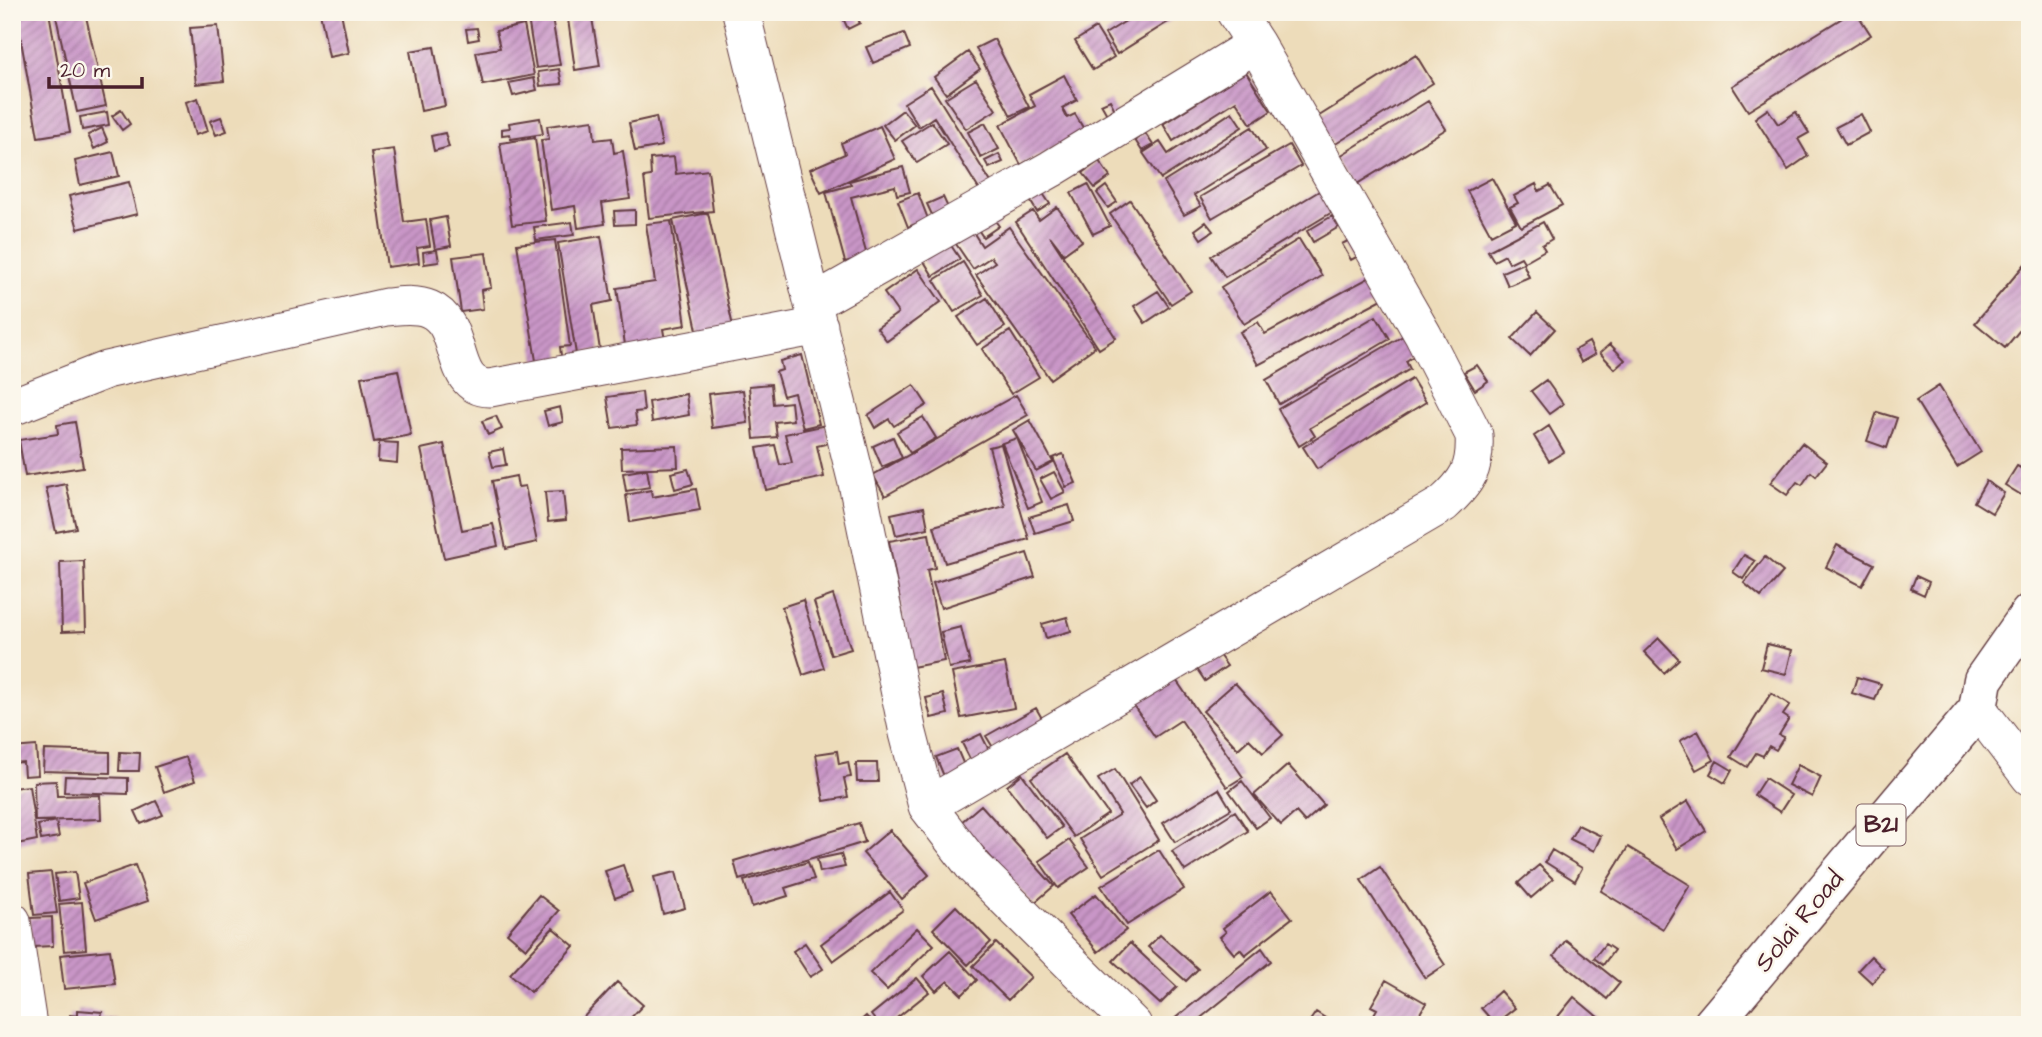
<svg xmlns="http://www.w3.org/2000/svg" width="2042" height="1037" viewBox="0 0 2042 1037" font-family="'Architects Daughter',sans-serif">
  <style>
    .building { fill: url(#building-hatch) }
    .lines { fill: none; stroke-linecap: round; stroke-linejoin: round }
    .street-casing { stroke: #623b40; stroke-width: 39 }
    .highway-casing { stroke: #623b40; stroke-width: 41 }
    .street { stroke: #fff; stroke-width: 37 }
    .highway { stroke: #fff; stroke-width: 38 }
    .labels { text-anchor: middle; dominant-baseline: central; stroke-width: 5; stroke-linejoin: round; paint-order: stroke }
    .shield { fill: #fbf7ec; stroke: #7f6065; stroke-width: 2 }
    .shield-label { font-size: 24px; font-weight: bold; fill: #4a1f2b }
    .street-label { font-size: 26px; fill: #4a1f2b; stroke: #fbf7ec }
  </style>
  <defs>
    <pattern id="building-hatch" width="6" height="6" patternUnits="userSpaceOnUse" patternTransform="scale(1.75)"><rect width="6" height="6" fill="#c996c7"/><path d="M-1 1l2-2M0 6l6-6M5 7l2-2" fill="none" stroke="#a57aa2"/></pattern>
  </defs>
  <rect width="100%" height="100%" fill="#fbf7ec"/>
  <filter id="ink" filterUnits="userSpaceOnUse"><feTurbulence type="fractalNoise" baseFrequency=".0143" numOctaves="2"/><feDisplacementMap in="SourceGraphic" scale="14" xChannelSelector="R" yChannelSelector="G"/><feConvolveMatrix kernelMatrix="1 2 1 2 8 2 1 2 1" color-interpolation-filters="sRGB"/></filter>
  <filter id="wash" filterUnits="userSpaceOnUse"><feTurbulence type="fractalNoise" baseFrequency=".00686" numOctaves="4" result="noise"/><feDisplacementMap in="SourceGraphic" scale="28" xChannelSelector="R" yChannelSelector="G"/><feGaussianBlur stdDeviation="1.57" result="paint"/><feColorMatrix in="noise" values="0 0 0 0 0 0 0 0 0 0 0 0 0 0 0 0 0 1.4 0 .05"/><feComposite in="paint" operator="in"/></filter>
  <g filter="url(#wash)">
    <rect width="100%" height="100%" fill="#eddcba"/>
    <g id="blocks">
      <path class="building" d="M16,12H49L70,132L38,137Z
        M55,12H85L106,106L77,112Z
        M320,12H341L349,53L329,57Z
        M527,12H551L560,65L536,68Z
        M567,12H591L600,66L575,70Z
        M840,12H855L860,23L848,29Z
        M1140,12H1184L1117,54L1105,34Z
        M1852,12H1856L1871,35L1748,111L1732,86Z
        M524,25L534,75L483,85L476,52L500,48L496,31Z
        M218,26L224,81L196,84L190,28Z
        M477,28L479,39L468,41L466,29Z
        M1096,28L1114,57L1093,70L1075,41Z
        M904,33L910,48L873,63L866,47Z
        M994,39L1029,107L1011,116L976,48Z
        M434,47L445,106L421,111L410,51Z
        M968,52L980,69L946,94L934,77Z
        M1416,55L1433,83L1334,145L1316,118Z
        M559,69L562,84L540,86L538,72Z
        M1246,72L1271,111L1251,124L1236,101L1173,141L1163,124Z
        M1064,75L1077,100L1062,108L1067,118L1075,114L1085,131L1021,165L1000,125L1035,106L1029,94Z
        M534,78L537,90L513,96L509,83Z
        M976,79L996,110L966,129L945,98Z
        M931,86L992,184L980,191L934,117L919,127L904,103Z
        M198,98L208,131L195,135L186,102Z
        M1110,100L1117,114L1109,118L1101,104Z
        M1428,101L1446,129L1352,187L1335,159Z
        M1768,109L1778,124L1796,112L1809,133L1798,139L1808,156L1788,170L1755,118Z
        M121,110L130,124L122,130L112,116Z
        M903,110L915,125L895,140L883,125Z
        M107,112L109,125L82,130L80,117Z
        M1232,112L1242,127L1161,179L1143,153L1160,142L1168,154Z
        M1861,114L1870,132L1846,145L1836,127Z
        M221,117L227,131L216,135L210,121Z
        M656,117L662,146L635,151L629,123Z
        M540,118L543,134L511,139L510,134L502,135V129L510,128L509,123Z
        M593,120L595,140L612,138L614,153L623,151L630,199L602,203L605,224L578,228L575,206L551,210L541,140L549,139L547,126Z
        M932,122L947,144L917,163L902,141Z
        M985,123L999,149L981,158L968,132Z
        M880,126L895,159L821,193L810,169L845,154L841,143Z
        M1252,127L1266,150L1194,195L1201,206L1184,215L1164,182Z
        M102,128L108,142L94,149L88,135Z
        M445,133L449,147L434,151L431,136Z
        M1145,133L1153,145L1142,151L1135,140Z
        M535,138L546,221L512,225L500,143Z
        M1289,145L1301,166L1212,218L1200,197Z
        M394,149L404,222L426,219L430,246L417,248L419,263L387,267L371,152Z
        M113,152L119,176L80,185L75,161Z
        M999,154L1003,162L989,168L985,161Z
        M674,157L676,174L708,170L713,211L649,218L644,177L651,176L650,159Z
        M1099,161L1110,177L1095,188L1083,173Z
        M903,167L910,192L897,195L895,186L851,197L867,256L845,262L826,192L851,185L849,181Z
        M1492,178L1516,222L1491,235L1467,191Z
        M129,182L137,214L78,229L69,196Z
        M1088,184L1110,226L1093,234L1071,193Z
        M1536,184L1539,191L1550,185L1562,205L1521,227L1510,207L1518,203L1514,196Z
        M1106,186L1117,202L1108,208L1097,193Z
        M1040,189L1050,204L1037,212L1028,197Z
        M1321,190L1334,211L1225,277L1211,256Z
        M918,193L928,219L908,227L898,201Z
        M943,197L949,210L933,217L927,204Z
        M1130,200L1191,291L1171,304L1110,214Z
        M1057,207L1082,241L1064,254L1050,236L1116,338L1099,349L1016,222L1033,211L1039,220Z
        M635,210V224L615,225L614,211Z
        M708,213L734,331L699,339L673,220Z
        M991,215L999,226L983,237L975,225Z
        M1332,216L1339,227L1313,242L1307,231Z
        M446,217L451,246L435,249L430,220Z
        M671,221L686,325L663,329L666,346L626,352L617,288L655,282L646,224Z
        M572,222L574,235L536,240L534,227Z
        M1206,222L1213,231L1201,239L1195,230Z
        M1543,222L1552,239L1542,245L1545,250L1524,262L1521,257L1509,263L1505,255L1494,261L1488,251Z
        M1009,227L1095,347L1050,379L976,275L995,262L991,257L973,269L956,244L973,232L982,246Z
        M601,236L612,301L593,305L600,350L576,354L558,243Z
        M1355,237L1364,253L1351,260L1342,244Z
        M1299,239L1322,276L1244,324L1221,287Z
        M555,240L570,346L560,347L562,364L537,367L517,244Z
        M948,241L960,259L933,276L922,258Z
        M437,250L439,262L424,264L423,252Z
        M486,253L491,288L481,290L483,309L461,312L453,257Z
        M2030,258V318L2005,348L1975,323Z
        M963,262L983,295L954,312L934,280Z
        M1523,263L1529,277L1508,286L1502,272Z
        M918,269L941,302L887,341L877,328L898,313L884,293Z
        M1374,275L1386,297L1258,365L1240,332L1258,322L1265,334Z
        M1158,291L1169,307L1145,323L1134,306Z
        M987,298L1005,327L977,345L958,317Z
        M1537,312L1555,329L1530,356L1512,339Z
        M1376,316L1390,339L1279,404L1266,380Z
        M1010,331L1039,377L1011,394L982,349Z
        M1408,333L1420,352L1406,361L1410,369L1310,428L1315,436L1299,446L1278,409Z
        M1589,342L1595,354L1581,362L1575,350Z
        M1610,344L1625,360L1615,369L1600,353Z
        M802,355L819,424L803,428L794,393L783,396L776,372L782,370L780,361Z
        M1477,365L1488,381L1475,390L1464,372Z
        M398,370L411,435L374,442L361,377Z
        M1412,379L1426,402L1317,469L1303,447Z
        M1546,380L1563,404L1549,414L1531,391Z
        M771,384L773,404L791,402L793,420L775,422L777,437L754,439L749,386Z
        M914,385L927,405L894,426L889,419L875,428L868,415Z
        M1939,386L1981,452L1957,467L1916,401Z
        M743,390L748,423L712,428L708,394Z
        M642,392L644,411L635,412L637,425L612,428L607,397Z
        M686,394L689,415L652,422L649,402Z
        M1016,395L1028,415L885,496L873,475Z
        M560,407L563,422L548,426L544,411Z
        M1877,412L1897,418L1887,448L1867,441Z
        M496,416L502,429L488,435L482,421Z
        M923,417L936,438L910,453L897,432Z
        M1030,420L1053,462L1036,471L1013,430Z
        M75,422L83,467L25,476L19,440L58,434L57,425Z
        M826,425L829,443L817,446L824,477L766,490L757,448L775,445L780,465L792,463L785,434Z
        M1549,426L1564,452L1549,461L1534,436Z
        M893,437L902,458L882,467L873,446Z
        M1017,438L1042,502L1028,508L1002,443Z
        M379,442L398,443L397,463L378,461Z
        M1802,443L1827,462L1816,476L1811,472L1802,485L1797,482L1787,495L1770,483Z
        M444,444L462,530L493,524L498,546L444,558L421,449Z
        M1001,444L1029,539L945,563L934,526L1005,506L989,447Z
        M677,446L678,467L622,469L621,448Z
        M503,449L506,465L493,467L489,452Z
        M2030,449V468L2022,464Z
        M1063,454L1076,483L1066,487L1053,458Z
        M2017,466L2030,473V484L2023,496L2005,485Z
        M647,469L650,487L626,491L623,473Z
        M688,469L693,484L675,489L671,473Z
        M1054,472L1065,492L1051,499L1040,479Z
        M516,476L518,487L525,486L537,542L506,549L492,481Z
        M1986,481L2004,493L1992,513L1974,502Z
        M66,484L76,528L56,532L46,488Z
        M696,489L700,510L630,522L626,495L651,490L652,497Z
        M563,491L566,520L548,522L545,492Z
        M1069,505L1074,521L1035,533L1029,517Z
        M924,507L928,528L896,535L891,514Z
        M929,534L935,568L927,570L944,661L912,667L889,541Z
        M1837,545L1874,564L1862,586L1826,567Z
        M1027,553L1035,577L941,608L933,583Z
        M1744,555L1755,561L1743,579L1733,572Z
        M1765,557L1783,572L1761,597L1744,583Z
        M84,561L86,631L62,632L60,562Z
        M1916,576L1929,582L1924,595L1911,589Z
        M833,595L851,649L831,655L814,602Z
        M803,600L824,668L803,675L782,607Z
        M1067,617L1071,631L1046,638L1042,624Z
        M961,627L970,664L949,668L941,632Z
        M1659,638L1679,659L1664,673L1644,652Z
        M1767,644L1792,650L1786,674L1761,668Z
        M1219,655L1227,666L1205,681L1197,669Z
        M1005,663L1014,708L961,718L952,673Z
        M1174,677L1243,777L1227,787L1181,720L1155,737L1133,705Z
        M1857,677L1881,684L1875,700L1852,693Z
        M1235,683L1283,735L1263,753L1249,739L1238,749L1203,711Z
        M1771,693L1790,705L1783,715L1789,719L1779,735L1784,737L1776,750L1769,746L1763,756L1756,753L1747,767L1731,757Z
        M943,694L948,714L931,718L926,698Z
        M1036,708L1048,729L999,757L986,736Z
        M1698,731L1714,760L1696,770L1680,741Z
        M981,734L994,760L975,769L962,743Z
        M36,746L38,775L24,776L23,762L12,763V748Z
        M957,749L969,777L948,786L936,757Z
        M44,750L110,752V773L43,771Z
        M837,751L839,764L848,762L851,777L844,778L848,797L824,801L816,754Z
        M120,752L140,753L139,771H119Z
        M1065,754L1108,814L1074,837L1031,778Z
        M186,757L195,781L164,792L155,767Z
        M1717,761L1732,770L1725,783L1710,774Z
        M856,763H877L878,782H857Z
        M1288,765L1324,805L1305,822L1296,812L1281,825L1254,795Z
        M1798,765L1821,777L1812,797L1788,785Z
        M1115,769L1159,840L1103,875L1080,839L1120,814L1098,779Z
        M1022,774L1062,827L1047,838L1007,786Z
        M65,776L128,778V794L64,792Z
        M1140,777L1156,800L1146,808L1129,785Z
        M1765,778L1791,795L1780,812L1754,795Z
        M56,781L57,796L100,795L101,819L35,821L34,782Z
        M1242,781L1270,818L1256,828L1229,791Z
        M29,786L37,840L17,844L12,809V788Z
        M1219,789L1231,809L1175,842L1163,823Z
        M156,801L163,815L141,824L135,811Z
        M1688,801L1706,831L1677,849L1659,819Z
        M981,805L1054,886L1033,904L960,823Z
        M1235,811L1248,831L1185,871L1172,851Z
        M56,821L59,837L41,840L38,825Z
        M859,823L865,842L739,880L734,861Z
        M1578,825L1601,836L1594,851L1570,839Z
        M890,830L929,875L902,899L863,853Z
        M1069,840L1089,867L1058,888L1039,861Z
        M1628,847L1690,885L1663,929L1601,891Z
        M1159,850L1184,889L1127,925L1101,886Z
        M1552,850L1582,868L1575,881L1545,862Z
        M841,854L845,867L820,872L817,859Z
        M808,862L814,879L785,888L788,896L752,907L744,881Z
        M135,865L148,901L96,919L83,883Z
        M623,865L632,892L615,898L605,871Z
        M1539,865L1553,879L1531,898L1518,883Z
        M1380,867L1445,965L1425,978L1361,880Z
        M51,872L57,913L34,915L29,874Z
        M75,872L79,898L59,901L55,874Z
        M676,872L685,908L663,914L654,877Z
        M1271,891L1292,918L1245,955L1240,949L1234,954L1220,937L1226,932L1223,928Z
        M890,892L903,910L833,961L821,944Z
        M1096,894L1126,930L1098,952L1068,915Z
        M539,895L559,911L526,949L507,933Z
        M82,902L86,949L64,951L59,904Z
        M956,906L991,942L968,965L933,929Z
        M52,917L53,946L31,947L30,918Z
        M553,928L574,946L531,992L510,974Z
        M917,928L934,945L887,990L870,973Z
        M1160,935L1198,969L1186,981L1148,947Z
        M1566,940L1620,983L1607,999L1554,956Z
        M805,943L823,969L810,977L793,951Z
        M996,943L1031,977L1008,1000L973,966Z
        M1130,943L1177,987L1160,1004L1113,961Z
        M1605,944L1614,950L1603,965L1594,958Z
        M1262,948L1271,961L1192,1025H1176L1173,1020Z
        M110,950L115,984L64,989L60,955Z
        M950,951L977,980L962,995L948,981L936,991L923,976Z
        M1871,956L1884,969L1872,983L1858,970Z
        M917,978L929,992L888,1025H879L871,1015Z
        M1386,980L1426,1003L1413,1025H1368L1377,1009L1371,1006Z
        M617,982L643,1005L624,1025H576Z
        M1500,991L1515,1008L1495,1024L1481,1008Z
        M1574,997L1605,1023L1604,1025H1551Z
        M78,1010L102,1012L101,1018L117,1019L116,1025H69L70,1015L78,1016Z
        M1316,1012L1336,1025H1307Z
        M866,1016L874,1025L858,1023Z"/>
    </g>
  </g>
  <g filter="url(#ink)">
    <use href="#blocks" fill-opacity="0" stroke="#623b40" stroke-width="2"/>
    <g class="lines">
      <defs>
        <path id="street" d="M741,12L857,483L908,733L927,806L974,867L1133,1025
          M813,303L1051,169L1256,44
          M12,407L106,370L386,307C400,306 415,303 429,309C466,324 447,387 490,388L819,326
          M1978,709L2030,777
          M927,806L1443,504C1467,482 1476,469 1474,435L1423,335L1256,44L1235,12
          M12,921L28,1025"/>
        <path id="highway" d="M1712,1025L1978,709L1983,680L2030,613"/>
      </defs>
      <use href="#street" class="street-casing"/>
      <use href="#highway" class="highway-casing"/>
      <use href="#street" class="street"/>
      <use href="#highway" class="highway"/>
    </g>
  </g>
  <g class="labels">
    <rect class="shield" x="1856.5" y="804.5" width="49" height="41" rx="5"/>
    <g class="shield-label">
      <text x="1881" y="825">B21</text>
    </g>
    <g class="street-label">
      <text transform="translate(1799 921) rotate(-50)">Solai Road</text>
    </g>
  </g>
  <rect width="2042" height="1037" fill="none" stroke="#fbf7ec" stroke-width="42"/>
  <path d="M49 77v10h93v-10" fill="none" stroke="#4a1f2b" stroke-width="3.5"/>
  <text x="60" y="77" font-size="21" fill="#4a1f2b" stroke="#fbf7ec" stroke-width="5" paint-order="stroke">20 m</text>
</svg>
